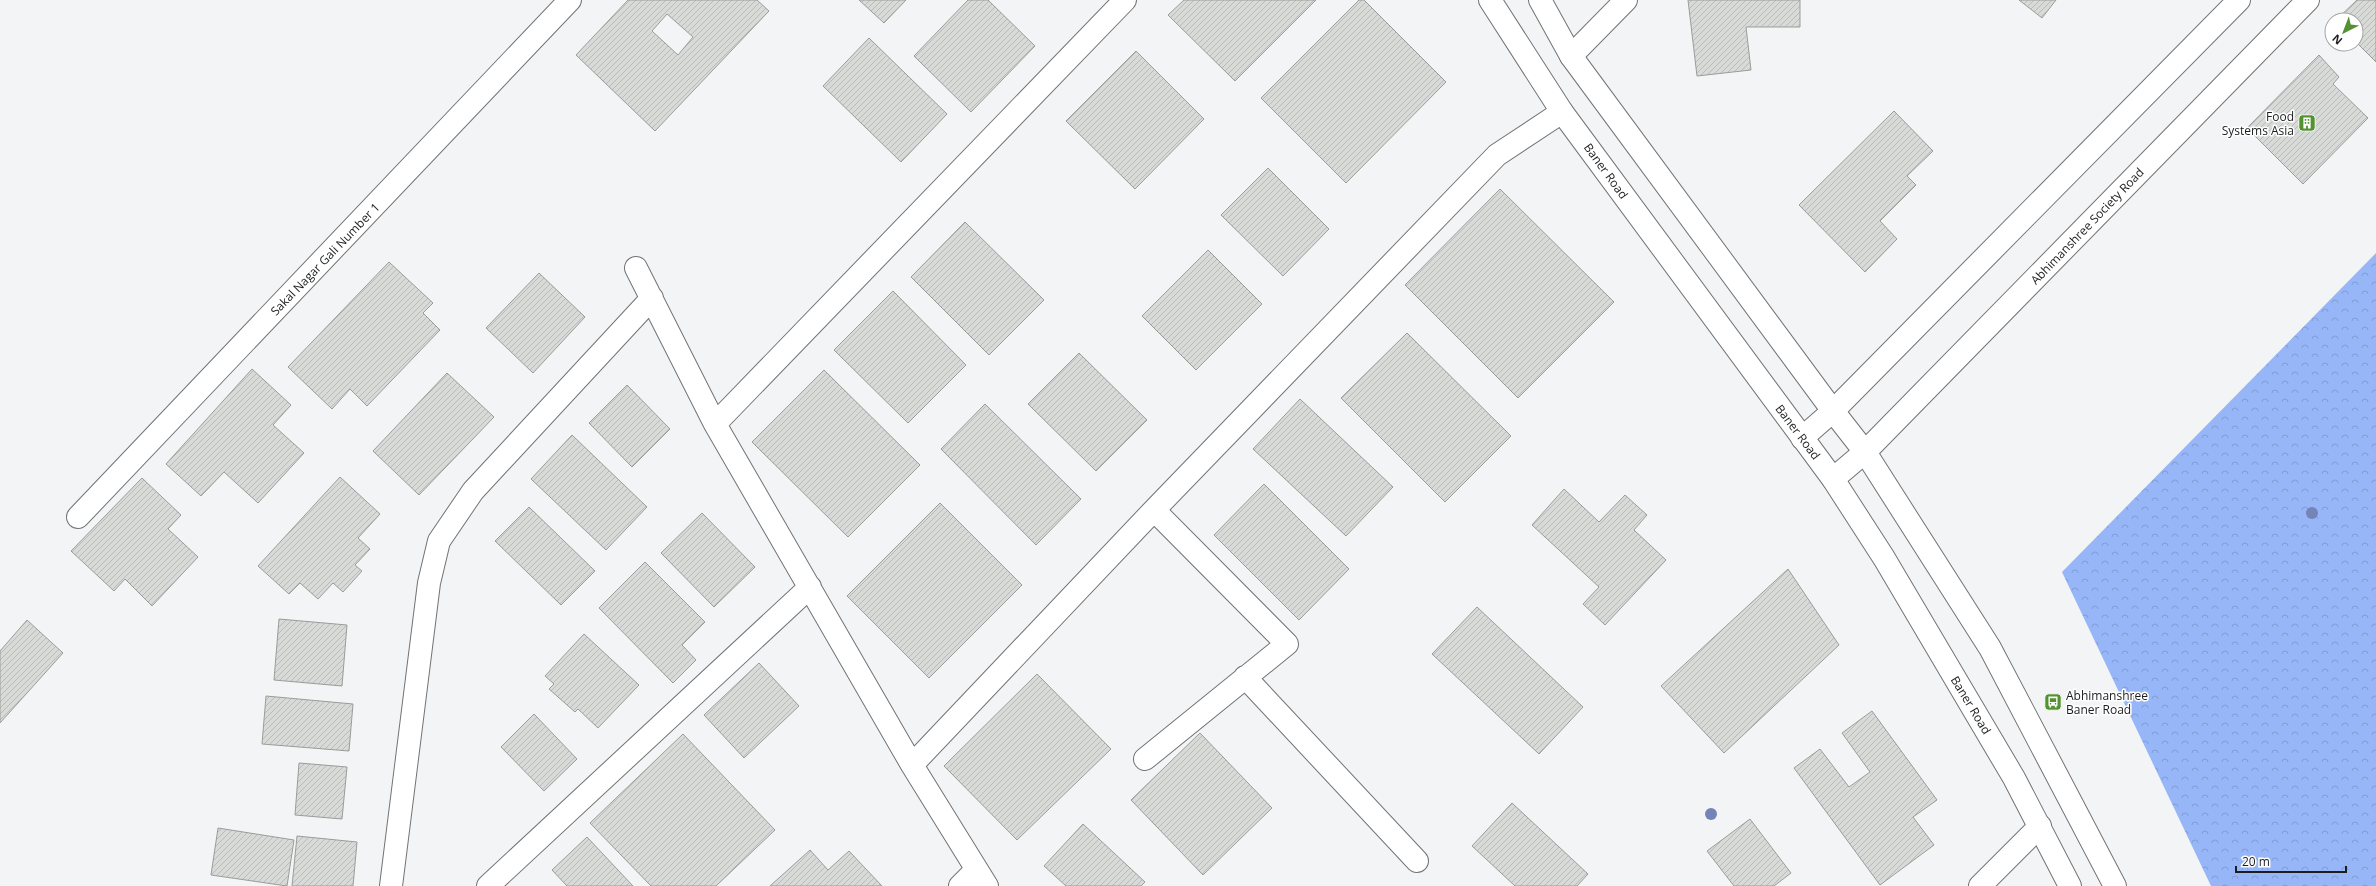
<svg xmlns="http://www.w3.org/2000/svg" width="2376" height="886" viewBox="0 0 2376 886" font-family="'Open Sans',sans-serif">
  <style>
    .forest { fill: url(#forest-crowns) }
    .building { fill: url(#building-hatch); stroke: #9b9c9a; fill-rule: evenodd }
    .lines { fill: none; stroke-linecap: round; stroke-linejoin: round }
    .minor-casing { stroke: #727375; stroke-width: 24 }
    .major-casing { stroke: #727375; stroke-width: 24 }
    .minor { stroke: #fff; stroke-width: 22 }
    .major { stroke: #fff; stroke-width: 22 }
    .tree { fill: #7484b7 }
    .labels { text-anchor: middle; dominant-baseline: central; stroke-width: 3; stroke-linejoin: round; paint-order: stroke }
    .poi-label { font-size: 12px; fill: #1c1d1e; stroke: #fff; text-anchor: end }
    .street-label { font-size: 12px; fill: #1c1d1e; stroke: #fff }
  </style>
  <defs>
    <pattern id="forest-crowns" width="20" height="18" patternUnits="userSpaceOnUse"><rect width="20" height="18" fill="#97b6f7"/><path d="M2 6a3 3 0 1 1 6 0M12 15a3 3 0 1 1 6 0" fill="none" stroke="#829cd3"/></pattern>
    <pattern id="building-hatch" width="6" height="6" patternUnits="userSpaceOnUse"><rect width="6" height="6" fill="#d8dad7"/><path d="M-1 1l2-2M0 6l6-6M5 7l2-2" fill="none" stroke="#b9bbb8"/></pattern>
  </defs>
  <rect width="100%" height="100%" fill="#f2f4f6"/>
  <path class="forest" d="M2376,253V886H2211L2062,572Z"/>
  <path class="building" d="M628,0H757L769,11L655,131L576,55ZM667,14L693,37L678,55L652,31Z
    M859,0H906L884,23Z
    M968,0H988L1035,46L971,112L914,56Z
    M1184,0H1316L1235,81L1168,15Z
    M1359,0H1364L1446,82L1346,183L1261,98Z
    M1688,0H1800V27H1746L1751,70L1697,76Z
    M2019,0H2056L2042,18Z
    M2357,0H2376V62L2356,42V20H2336Z
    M869,38L947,114L901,162L823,86Z
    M1136,51L1204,119L1135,189L1066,121Z
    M2319,55L2339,77L2333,84L2368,118L2303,184L2247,128Z
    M1894,111L1933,151L1907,176L1916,185L1880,221L1897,239L1865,272L1799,205Z
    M1268,168L1329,229L1283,276L1221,215Z
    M1500,189L1614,302L1518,398L1405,285Z
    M965,222L1044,300L989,355L911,277Z
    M1208,250L1262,304L1196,370L1142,316Z
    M389,262L433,303L423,313L440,330L367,406L350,389L332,409L288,367Z
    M539,273L585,317L533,373L486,328Z
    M893,291L966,365L908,423L834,350Z
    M1407,333L1511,436L1445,502L1341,398Z
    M1079,353L1147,420L1096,471L1028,404Z
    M252,369L291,405L273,425L304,453L258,503L224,472L201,496L166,464Z
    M824,370L920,465L848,537L752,442Z
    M447,373L494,417L419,495L373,451Z
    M627,385L670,429L632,467L589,423Z
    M1300,399L1393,487L1346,536L1253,449Z
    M985,404L1081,499L1036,545L941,449Z
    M572,435L647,507L606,550L531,479Z
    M340,477L380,514L358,538L370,549L355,565L362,571L343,592L333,583L318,599L300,583L289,594L258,566Z
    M142,478L181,515L168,529L198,557L152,606L125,579L114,591L71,551Z
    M1264,484L1349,569L1299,620L1214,535Z
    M1564,489L1599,522L1625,495L1647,515L1634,530L1666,560L1605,625L1583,604L1599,587L1532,525Z
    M940,503L1022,585L929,678L847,596Z
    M529,507L595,571L561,605L495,541Z
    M702,513L755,567L714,607L661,553Z
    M645,562L705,622L682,645L696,660L673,683L599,608Z
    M1788,569L1839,645L1724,753L1661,686Z
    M1477,607L1583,707L1539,754L1432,654Z
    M279,619L347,625L342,686L274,680Z
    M27,620L63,653L0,723V651Z
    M584,634L639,685L598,728L578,709L575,712L549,689L554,684L545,676Z
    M759,663L799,706L744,758L704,715Z
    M1037,674L1111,749L1017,840L944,766Z
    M266,696L353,704L349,751L262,744Z
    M1872,711L1937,800L1913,817L1934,845L1880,885L1794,768L1820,749L1849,787L1870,772L1842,733Z
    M534,714L577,759L544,791L501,747Z
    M1200,733L1272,808L1203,875L1131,800Z
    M683,734L775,830L716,886H651L590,823Z
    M299,763L347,767L342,819L295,815Z
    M1512,803L1588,874L1577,886H1515L1472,846Z
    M1750,819L1791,873L1774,886H1734L1707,851Z
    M1083,824L1145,882L1141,886H1066L1044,866Z
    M218,828L294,840L287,886L211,875Z
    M297,836L357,842L353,886H292Z
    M587,837L633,886H567L552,870Z
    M810,850L828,870L849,851L882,886H770Z"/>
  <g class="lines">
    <defs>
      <path id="minor" d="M1571,56L1626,0
        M636,268L715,424L912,765L987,886
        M715,424L1125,0
        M1802,438L1833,411L2239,0
        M1833,479L1865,452L2308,0
        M78,517L570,0
        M1245,677L1417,861
        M1145,759L1287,644L1154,510
        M912,765L1154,510L1497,155L1562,112
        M391,886L429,583L439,541L473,491L652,298
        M488,886L810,587
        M960,886L976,870
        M1980,886L2040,826"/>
      <path id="major" d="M1490,0L1562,112L1833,479L1884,558L2014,778L2070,886
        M1540,0L1571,56L1833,411L1865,452L1990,648L2115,886"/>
    </defs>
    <use href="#minor" class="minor-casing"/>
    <use href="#major" class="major-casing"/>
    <use href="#minor" class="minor"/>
    <use href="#major" class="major"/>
  </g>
  <g class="tree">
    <circle cx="2312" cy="513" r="6"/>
    <circle cx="1711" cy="814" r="6"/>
  </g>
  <defs>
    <symbol id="building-square" viewBox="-11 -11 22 22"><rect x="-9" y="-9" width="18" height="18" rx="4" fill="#539131" stroke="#fff"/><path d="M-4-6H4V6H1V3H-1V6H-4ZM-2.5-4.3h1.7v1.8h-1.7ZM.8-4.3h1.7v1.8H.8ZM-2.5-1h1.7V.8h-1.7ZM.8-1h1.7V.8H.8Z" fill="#fff"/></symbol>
    <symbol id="bus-square" viewBox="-11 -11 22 22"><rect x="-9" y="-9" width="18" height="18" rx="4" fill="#539131" stroke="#fff"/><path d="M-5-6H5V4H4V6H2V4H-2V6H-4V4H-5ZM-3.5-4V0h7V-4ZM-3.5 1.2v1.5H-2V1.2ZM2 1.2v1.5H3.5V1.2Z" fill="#fff"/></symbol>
  </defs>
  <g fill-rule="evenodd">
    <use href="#building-square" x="2297" y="113" width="20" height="20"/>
    <use href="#bus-square" x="2043" y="692" width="20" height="20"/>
  </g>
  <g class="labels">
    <g class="poi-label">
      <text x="2294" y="116">Food<tspan x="2294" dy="14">Systems Asia</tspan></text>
      <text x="2066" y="695" text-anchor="start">Abhimanshree<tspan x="2066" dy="14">Baner Road</tspan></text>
    </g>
    <g class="street-label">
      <text transform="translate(1606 171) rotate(54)">Baner Road</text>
      <text transform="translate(2087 226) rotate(-46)">Abhimanshree Society Road</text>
      <text transform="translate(325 259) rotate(-46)">Sakal Nagar Gali Number 1</text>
      <text transform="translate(1798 432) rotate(53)">Baner Road</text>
      <text transform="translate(1971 705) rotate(59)">Baner Road</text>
    </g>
  </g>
  <g transform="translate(2344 32) rotate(222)"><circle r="19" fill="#ffffff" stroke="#a4a5a5"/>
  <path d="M0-3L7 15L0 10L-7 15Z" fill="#539131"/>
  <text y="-6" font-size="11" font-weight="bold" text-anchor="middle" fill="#1c1d1e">N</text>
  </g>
  <path d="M2236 866v6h110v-6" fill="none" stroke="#1c1d1e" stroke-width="2"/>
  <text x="2242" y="866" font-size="12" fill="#1c1d1e" stroke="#ffffff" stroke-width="3" paint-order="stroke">20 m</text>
</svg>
